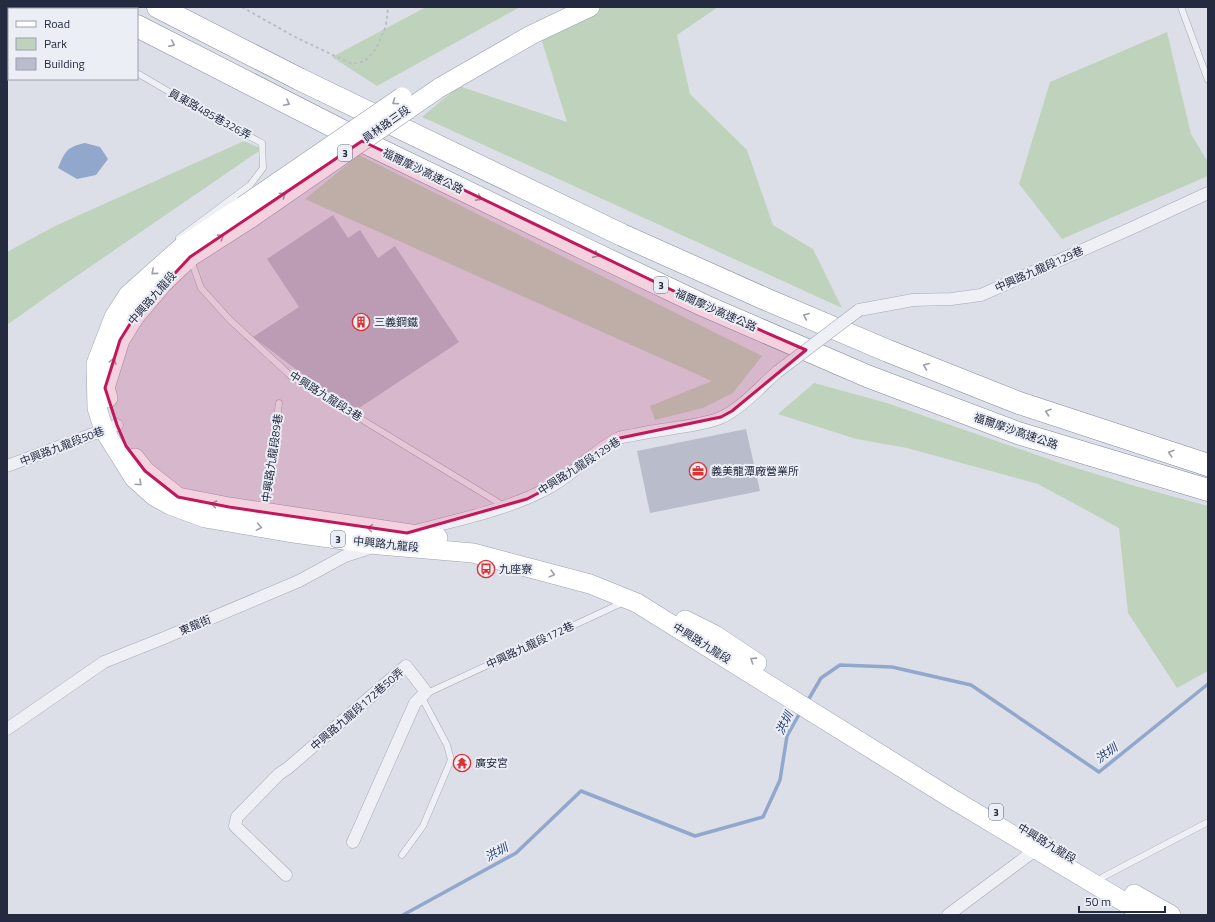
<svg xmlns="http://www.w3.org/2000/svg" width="1215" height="922" viewBox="0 0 1215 922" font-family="'Titillium Web','Noto Sans TC',sans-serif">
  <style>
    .green { fill: #bfd3bc }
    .water { fill: #92a7cc }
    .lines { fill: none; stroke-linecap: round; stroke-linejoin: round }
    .stream { stroke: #92a7cc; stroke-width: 3.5 }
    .building { fill: #b9bdcb }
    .service-casing { stroke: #a5a9b6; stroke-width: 7 }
    .minor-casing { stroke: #a5a9b6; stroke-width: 13 }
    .primary-casing { stroke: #9aa1b5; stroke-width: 20 }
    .motorway-casing { stroke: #828aa0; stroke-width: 23 }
    .path { stroke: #babdc7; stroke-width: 2; stroke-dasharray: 3 3; stroke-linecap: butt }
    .service { stroke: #eff0f6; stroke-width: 6 }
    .minor { stroke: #eff0f6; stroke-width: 12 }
    .primary { stroke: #fff; stroke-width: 19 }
    .motorway { stroke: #fff; stroke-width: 22 }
    .minor-bridge-casing { stroke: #a5a9b6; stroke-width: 13; stroke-linecap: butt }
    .primary-bridge-casing { stroke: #9aa1b5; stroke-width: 20; stroke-linecap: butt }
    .minor-bridge { stroke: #eff0f6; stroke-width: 12 }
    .primary-bridge { stroke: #fff; stroke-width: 19 }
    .oneway { stroke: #9c9fa9 }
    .marked { fill: #c2185b; fill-opacity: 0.2; stroke: #c2185b; stroke-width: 3; stroke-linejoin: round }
    .labels { text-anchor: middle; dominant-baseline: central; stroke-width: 4; stroke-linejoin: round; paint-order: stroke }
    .shield { fill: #ebeef5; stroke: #606576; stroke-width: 1 }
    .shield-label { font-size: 10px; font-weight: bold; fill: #242a40 }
    .street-label { font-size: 11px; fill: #242a40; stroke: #ebeef5 }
    .poi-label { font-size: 11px; fill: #242a40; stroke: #ebeef5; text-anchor: start }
    .water-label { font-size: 12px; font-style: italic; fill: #2a4278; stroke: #ebeef5 }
  </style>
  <rect width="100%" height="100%" fill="#dcdfe8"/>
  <path class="green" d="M426,7H520L377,86L332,57Z
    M592,7H718L677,35L690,94L747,150L773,225L813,249L842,308L422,117L459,86L567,122L540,35Z
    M1167,32L1191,134L1208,162V176L1062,239L1019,184L1050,82Z
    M244,141L262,149L49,295L7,325V252L55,226Z
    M359,155L762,356L733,393L703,408L655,420L650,406L712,381L305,199Z
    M814,383L887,403L1060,463L1135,486L1208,506V671L1177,688L1128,613L1119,528L1038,484L907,448L856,439L778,414Z"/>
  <path class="water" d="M85,143L100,147L108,159L96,175L77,179L58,168C65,151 67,147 85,143Z"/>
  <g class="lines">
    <path class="stream" d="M807,702L821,678L840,665L892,667L971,685L1099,772L1208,684
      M403,915L516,853L581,791L695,836L763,817L780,780L787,736L801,711"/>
  </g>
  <path class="building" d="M333,215L348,238L360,230L378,258L395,246L459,342L353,412L253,337L299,307L267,259Z
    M746,429L760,491L650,513L637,451Z
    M464,756L469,764L460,770L455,763Z"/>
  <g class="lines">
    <defs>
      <path id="service" d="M25,7L29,9
        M1181,7L1208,80
        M137,73L207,114L262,143L263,168L250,185L179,238
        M191,260L201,288L230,320L292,377L504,506
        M264,510L279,403
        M402,855L423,826L451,760L447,745L421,696L624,602
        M1103,877L1208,822"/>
      <path id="minor" d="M859,310L913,300L951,299L981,295L1132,228L1208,193
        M7,466L117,425
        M415,531C460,519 508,510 550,487C574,474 594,450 619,438C624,436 629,436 634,435C661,428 695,428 720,418C741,409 760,387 777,372
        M7,729L104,662L164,638L299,581L345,556L373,547
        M286,875L235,826L237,817L279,774L288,768L406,666L426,692L415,703L353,842
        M948,915L1046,842"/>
      <path id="primary" d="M439,88L531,35L590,7
        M243,206L183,246L128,295L114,317L96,364L97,408L104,430L134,478L154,496L170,505L205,518L287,532L380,545L473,553L590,584L637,603L949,797L1146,915
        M108,398L105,388L120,340L135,316L162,284L190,257L251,218
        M135,458L145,471L178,497L229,507L438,538
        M685,620L715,635L757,663
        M1134,894L1171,915"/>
      <path id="motorway" d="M100,7L103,9
        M158,7L299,79L622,235L763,298L888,351L1019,403L1208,465
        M137,26L366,143L585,249L705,306L867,376L1018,433L1208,490"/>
    </defs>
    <use href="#service" class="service-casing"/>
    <use href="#minor" class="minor-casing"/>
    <use href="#primary" class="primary-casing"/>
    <use href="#motorway" class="motorway-casing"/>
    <path class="path" d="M242,7L295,37L352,64L365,61L376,49L386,26L388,7"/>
    <use href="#service" class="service"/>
    <use href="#minor" class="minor"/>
    <use href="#primary" class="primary"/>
    <use href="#motorway" class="motorway"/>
    <defs>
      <path id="minor-bridge" d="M777,372L859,310"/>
      <path id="primary-bridge" d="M243,206L402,97
        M251,218L439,88"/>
    </defs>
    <use href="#minor-bridge" class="minor-bridge-casing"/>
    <use href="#primary-bridge" class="primary-bridge-casing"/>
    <use href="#minor-bridge" class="minor-bridge"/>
    <use href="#primary-bridge" class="primary-bridge"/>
  </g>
  <defs><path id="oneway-chevron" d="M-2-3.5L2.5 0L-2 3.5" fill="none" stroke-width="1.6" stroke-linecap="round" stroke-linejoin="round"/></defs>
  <g class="oneway">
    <use href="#oneway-chevron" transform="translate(172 44) rotate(27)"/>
    <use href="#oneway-chevron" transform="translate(395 102) rotate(146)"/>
    <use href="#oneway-chevron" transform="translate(287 103) rotate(27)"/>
    <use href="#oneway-chevron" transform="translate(283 195) rotate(-35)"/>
    <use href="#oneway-chevron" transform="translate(479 198) rotate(26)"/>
    <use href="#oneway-chevron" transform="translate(221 237) rotate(-33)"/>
    <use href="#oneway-chevron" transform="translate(596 255) rotate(25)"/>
    <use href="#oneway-chevron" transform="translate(154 272) rotate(139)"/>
    <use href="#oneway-chevron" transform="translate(806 316) rotate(-157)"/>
    <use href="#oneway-chevron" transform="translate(113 361) rotate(-73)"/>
    <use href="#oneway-chevron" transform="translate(926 366) rotate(-158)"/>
    <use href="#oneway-chevron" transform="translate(1048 412) rotate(-162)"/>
    <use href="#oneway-chevron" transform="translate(1171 453) rotate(-162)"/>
    <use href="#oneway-chevron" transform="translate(139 483) rotate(43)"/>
    <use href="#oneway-chevron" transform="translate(214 504) rotate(-168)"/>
    <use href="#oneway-chevron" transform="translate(259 527) rotate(10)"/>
    <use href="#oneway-chevron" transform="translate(370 528) rotate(-172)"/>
    <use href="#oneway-chevron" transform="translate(552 574) rotate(15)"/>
    <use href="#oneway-chevron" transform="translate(753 660) rotate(-147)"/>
  </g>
  <path class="marked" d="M362,141L705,306L806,350L732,411L721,417L620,438L552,486L527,499L407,533L229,507L178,497L145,471L126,446L117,425L105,388L120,340L135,316L190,257Z"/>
  <defs>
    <symbol id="building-ring" viewBox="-11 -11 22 22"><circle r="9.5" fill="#ebeef5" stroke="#dc3234" stroke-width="1.5"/><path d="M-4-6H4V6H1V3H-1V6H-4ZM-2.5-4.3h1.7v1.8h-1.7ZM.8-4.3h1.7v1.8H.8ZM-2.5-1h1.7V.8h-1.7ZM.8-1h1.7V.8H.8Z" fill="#dc3234"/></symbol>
    <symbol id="office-ring" viewBox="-11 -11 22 22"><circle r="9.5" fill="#ebeef5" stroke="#dc3234" stroke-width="1.5"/><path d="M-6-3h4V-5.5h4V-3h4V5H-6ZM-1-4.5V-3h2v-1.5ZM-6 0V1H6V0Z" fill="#dc3234"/></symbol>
    <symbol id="bus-ring" viewBox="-11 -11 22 22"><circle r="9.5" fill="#ebeef5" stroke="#dc3234" stroke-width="1.5"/><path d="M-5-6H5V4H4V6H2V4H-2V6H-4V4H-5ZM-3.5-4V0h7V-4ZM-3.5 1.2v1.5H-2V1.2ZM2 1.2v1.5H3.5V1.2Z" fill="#dc3234"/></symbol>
    <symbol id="temple-ring" viewBox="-11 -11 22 22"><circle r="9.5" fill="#ebeef5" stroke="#dc3234" stroke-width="1.5"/><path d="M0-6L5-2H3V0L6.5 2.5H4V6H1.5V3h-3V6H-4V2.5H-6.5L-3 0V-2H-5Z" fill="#dc3234"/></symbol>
  </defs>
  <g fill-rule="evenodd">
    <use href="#building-ring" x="351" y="312" width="20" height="20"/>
    <use href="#office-ring" x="688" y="461" width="20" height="20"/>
    <use href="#bus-ring" x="476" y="559" width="20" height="20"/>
    <use href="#temple-ring" x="452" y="753" width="20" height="20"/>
  </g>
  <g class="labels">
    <g class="shield">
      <rect x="338" y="145" width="14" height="16" rx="3"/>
      <rect x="654" y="277" width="14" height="16" rx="3"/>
      <rect x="331" y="531" width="14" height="16" rx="3"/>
      <rect x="989" y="804" width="14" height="16" rx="3"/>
    </g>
    <g class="shield-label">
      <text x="345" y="153">3</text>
      <text x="661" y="285">3</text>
      <text x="338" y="539">3</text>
      <text x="996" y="812">3</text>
    </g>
    <g class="street-label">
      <text transform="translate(210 114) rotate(29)">員東路485巷326弄</text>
      <text transform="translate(386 124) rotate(-35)">員林路三段</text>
      <text transform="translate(423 171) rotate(26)">福爾摩沙高速公路</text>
      <text transform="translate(1039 269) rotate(-24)">中興路九龍段129巷</text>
      <text transform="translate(152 298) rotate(-49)">中興路九龍段</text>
      <text transform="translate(716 310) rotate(24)">福爾摩沙高速公路</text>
      <text transform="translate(326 396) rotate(32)">中興路九龍段3巷</text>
      <text transform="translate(1016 431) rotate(19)">福爾摩沙高速公路</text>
      <text transform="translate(62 446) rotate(-21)">中興路九龍段50巷</text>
      <text transform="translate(272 458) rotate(-82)">中興路九龍段89巷</text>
      <text transform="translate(579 466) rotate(-33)">中興路九龍段129巷</text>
      <text transform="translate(386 544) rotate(6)">中興路九龍段</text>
      <text transform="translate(195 625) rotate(-23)">東龍街</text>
      <text transform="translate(702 643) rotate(32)">中興路九龍段</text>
      <text transform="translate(530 645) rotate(-25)">中興路九龍段172巷</text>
      <text transform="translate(357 709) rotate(-41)">中興路九龍段172巷50弄</text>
      <text transform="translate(1047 843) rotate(31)">中興路九龍段</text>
    </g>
    <g class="poi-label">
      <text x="374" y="322">三義鋼鐵</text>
      <text x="711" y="471">義美龍潭廠營業所</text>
      <text x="499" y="569">九座寮</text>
      <text x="475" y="763">廣安宮</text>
    </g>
    <g class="water-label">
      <text transform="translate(784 723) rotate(-64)">洪圳</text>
      <text transform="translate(1106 753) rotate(-36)">洪圳</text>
      <text transform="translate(496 852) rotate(-29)">洪圳</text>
    </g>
  </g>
  <rect width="1215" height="922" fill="none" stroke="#242a40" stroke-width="16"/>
  <rect x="8" y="8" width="130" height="72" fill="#ebeef5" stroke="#9ba0ad"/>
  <rect x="16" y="21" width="20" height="6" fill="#ffffff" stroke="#9ba0ad"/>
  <text x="44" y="28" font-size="12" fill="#242a40">Road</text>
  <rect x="16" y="38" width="20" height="12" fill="#bfd3bc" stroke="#9ba0ad"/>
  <text x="44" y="48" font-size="12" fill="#242a40">Park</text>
  <rect x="16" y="58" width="20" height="12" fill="#b9bdcb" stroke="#9ba0ad"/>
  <text x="44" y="68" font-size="12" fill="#242a40">Building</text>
  <path d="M1079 906v6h86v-6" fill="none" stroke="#242a40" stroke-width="2"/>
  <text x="1085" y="906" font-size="12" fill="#242a40" stroke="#ebeef5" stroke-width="3" paint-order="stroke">50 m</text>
</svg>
